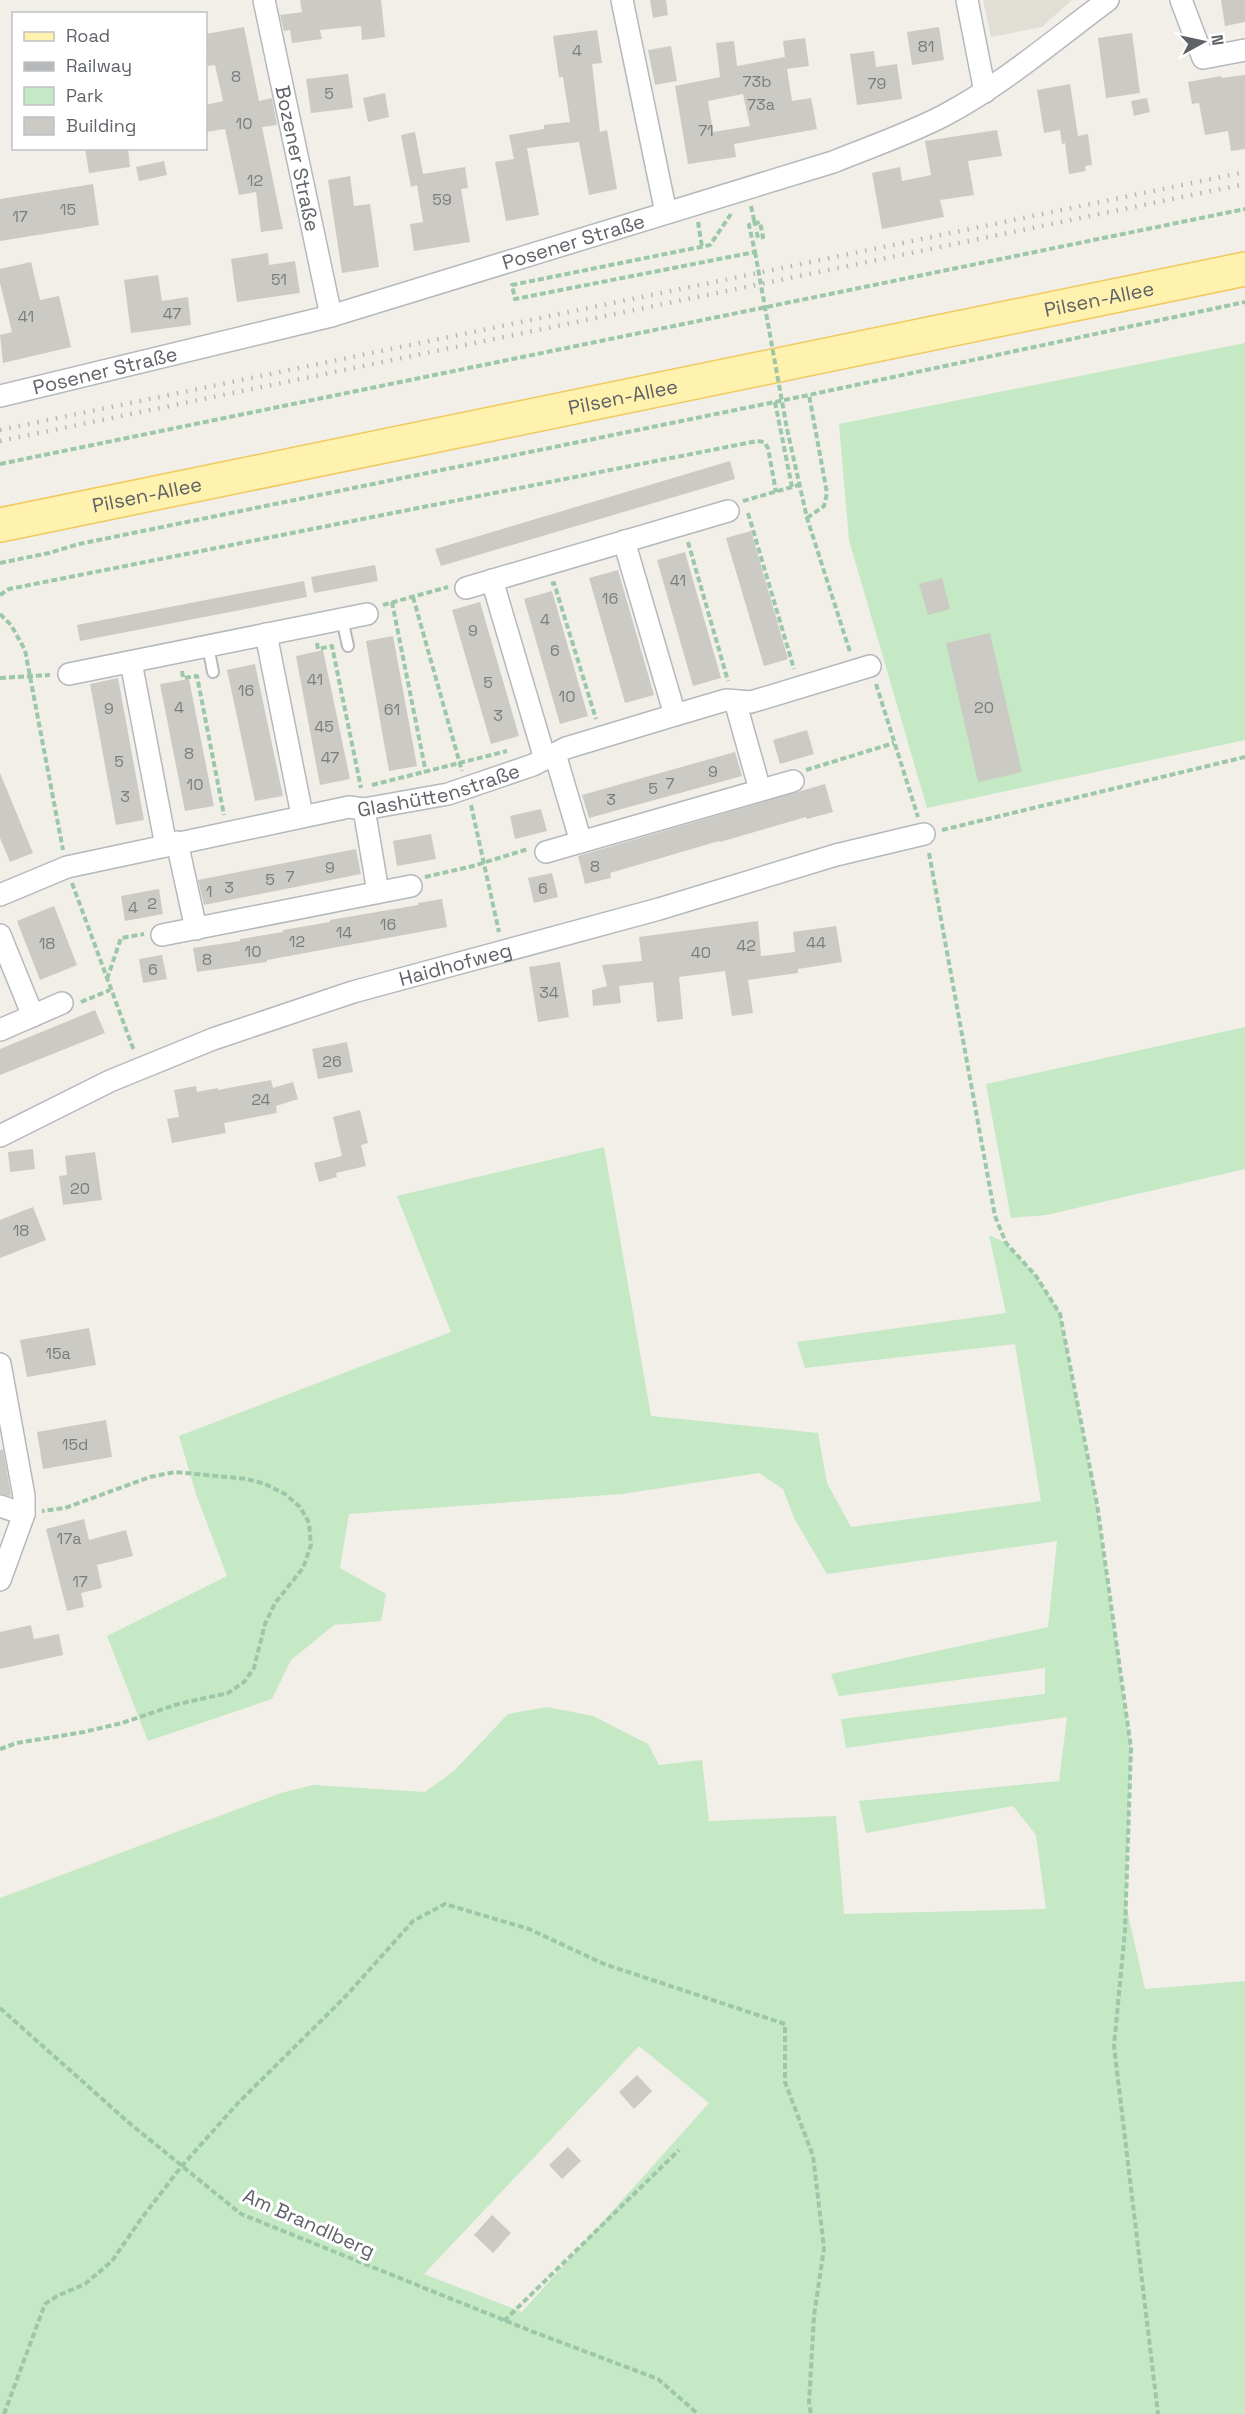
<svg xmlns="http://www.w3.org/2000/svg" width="1245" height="2414" viewBox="0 0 1245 2414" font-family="'Space Grotesk',sans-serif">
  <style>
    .education { fill: #e1ded6 }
    .green { fill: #c5e8c5; fill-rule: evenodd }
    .building { fill: #cccac5; fill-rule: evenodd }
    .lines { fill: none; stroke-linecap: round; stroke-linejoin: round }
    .service-casing { stroke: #b5b8bc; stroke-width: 14 }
    .minor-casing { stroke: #b5b8bc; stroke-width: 24 }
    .primary-casing { stroke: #f2c960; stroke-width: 36 }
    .path { stroke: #9cc7a9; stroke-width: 4; stroke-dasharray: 6 3; stroke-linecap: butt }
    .service { stroke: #fff; stroke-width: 10 }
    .minor { stroke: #fff; stroke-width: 21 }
    .primary { stroke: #fff2af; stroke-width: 33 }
    .rail { stroke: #b6b7b8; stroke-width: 4.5; stroke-dasharray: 1.5 8; stroke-linecap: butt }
    .path-bridge { stroke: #9cc7a9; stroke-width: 4; stroke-dasharray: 6 3; stroke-linecap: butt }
    .labels { text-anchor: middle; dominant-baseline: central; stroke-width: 6; stroke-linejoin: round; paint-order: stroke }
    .number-label { font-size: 16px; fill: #7a7d7f }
    .street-label { font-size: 20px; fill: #5f6368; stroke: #fff }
  </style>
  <rect width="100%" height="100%" fill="#f1efe8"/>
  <path class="education" d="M983,0H1072L1042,27L991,37Z"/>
  <path class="green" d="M1245,343V740L927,808L849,540L839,424Z
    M1245,1027V1169L1046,1215L1011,1218L986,1084Z
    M604,1147L651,1416L818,1433L827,1483L851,1527L1041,1501L1015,1344L805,1368L797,1342L1006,1313L989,1235L1006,1243L1036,1276L1060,1314L1097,1504L1131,1748L1126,1905L1145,1989L1245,1981V2414H0V1898L281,1793L313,1785L425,1792L454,1771L508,1714L547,1707L593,1716L648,1744L659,1765L702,1760L709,1821L836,1816L844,1914L1046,1909L1036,1835L1013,1806L866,1833L859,1801L1059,1781L1067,1717L846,1748L841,1719L1045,1694V1668L839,1696L831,1674L1048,1627L1057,1541L827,1574L795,1520L783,1489L759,1473L622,1494L349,1514L340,1568L386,1594L381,1621L334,1625L291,1660L272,1699L148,1741L107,1636L227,1576L196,1494L179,1436L451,1332L397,1196ZM639,2046L709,2103L522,2312L424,2274Z"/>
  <path class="building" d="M300,0H381L385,37L362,40L361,26L320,30L322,39L292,43L290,30L284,31L280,15L302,12Z
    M650,0H666L668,15L653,18Z
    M1221,0H1245V22L1225,26Z
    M244,27L259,101L272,98L277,125L262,127L283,229L261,232L256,192L239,195L225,129L206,132V105L223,101L215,65L208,66L206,34Z
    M939,27L944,60L912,65L907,32Z
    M597,30L602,63L592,64L600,132L607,130L617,189L589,195L579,142L527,148L539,215L506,221L495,162L514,159L509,135L544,129V125L570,122L563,77H559L553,36Z
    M1132,33L1140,93L1106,98L1098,38Z
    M805,38L809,66L787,69L792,101L811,98L817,129L734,144L736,157L688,164L675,86L720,77L716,43L734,41L737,66L785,57L783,41ZM743,94L750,126L713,132L708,101Z
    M671,46L677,81L655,85L648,50Z
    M874,51L876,67L897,64L902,99L857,105L850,54Z
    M348,74L353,108L311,113L306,79Z
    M1245,75V149L1231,151L1228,131L1205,135L1199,103L1192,104L1188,82L1221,76V78Z
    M1070,84L1078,136L1088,134L1092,165L1085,166L1086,171L1069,174L1065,143L1062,144L1060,130L1044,133L1037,90Z
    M385,93L389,117L368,122L363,98Z
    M1147,98L1150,112L1134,116L1131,101Z
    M997,130L1002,156L968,161L974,195L940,200L944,217L882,229L872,173L900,167L902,181L931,175L925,141Z
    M415,132L423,174L465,167L468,188L461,189L470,242L414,251L410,224L423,222L417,185L411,187L401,135Z
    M85,148H128L130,167L89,173Z
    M164,161L167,175L139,181L136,167Z
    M350,176L354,206L370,204L379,267L342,273L328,180Z
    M93,184L99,225L0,241V199Z
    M268,253L269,265L295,261L300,293L237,302L231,259Z
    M31,262L40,300L59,296L71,347L3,363L0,335L12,332L0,283V269Z
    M158,275L162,301L188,297L191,325L131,333L124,280Z
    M730,461L735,479L441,566L435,549Z
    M751,531L788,659L764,666L726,538Z
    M685,552L721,678L693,686L657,560Z
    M375,565L378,581L314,593L311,577Z
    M618,570L654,695L625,703L589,578Z
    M942,578L950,609L928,615L919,584Z
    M304,581L307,597L80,641L77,625Z
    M552,591L588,716L560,724L524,599Z
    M480,602L519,736L491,744L452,610Z
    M990,633L1022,772L978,782L946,643Z
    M393,636L417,766L389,771L366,641Z
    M323,650L350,779L320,785L296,656Z
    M255,664L283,796L255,801L227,670Z
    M118,678L144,820L116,825L90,684Z
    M189,679L214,806L185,811L160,684Z
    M807,730L814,754L780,764L773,740Z
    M735,752L742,776L589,818L582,795Z
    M0,773L33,853L10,862L0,838Z
    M825,784L833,812L807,819L806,817L720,842L719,841L610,873L611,878L585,884L578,856Z
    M541,809L547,831L515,839L510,816Z
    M431,834L436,859L397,866L393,841Z
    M356,849L361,874L204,905L198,880Z
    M552,873L558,897L534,903L528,878Z
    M159,889L163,914L125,921L121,896Z
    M442,899L447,927L267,960V962L197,972L193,948L240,941V939L283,932V930L330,922V920L418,905V903Z
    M54,906L77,965L40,980L17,921Z
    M758,921L761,956L795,952L793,932L836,926L842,962L798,969V973L748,980L753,1013L732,1016L725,971L679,977L683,1019L657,1022L653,982L619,986L621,1003L593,1006L592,990L607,986L602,965L642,961L639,937Z
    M162,955L167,979L143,983L139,959Z
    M560,962L569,1017L538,1022L529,967Z
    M95,1010L105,1033L0,1075V1049Z
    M347,1042L353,1072L318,1079L312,1049Z
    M271,1080L273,1088L293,1082L298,1099L276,1106L277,1113L224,1123L226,1133L172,1143L167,1119L179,1117L174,1090L196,1086L197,1092L218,1088V1090Z
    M360,1110L368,1143L361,1145L366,1166L336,1173L337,1177L319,1182L314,1163L342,1156L333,1117Z
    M33,1149L35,1169L10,1172L8,1152Z
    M95,1152L102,1200L63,1205L59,1176L67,1175L65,1156Z
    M33,1207L46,1240L0,1258V1220Z
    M89,1328L96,1365L27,1377L20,1340Z
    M106,1420L112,1457L43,1469L37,1432Z
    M3,1449L11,1495L9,1496L0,1494V1450Z
    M84,1519L89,1540L126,1530L133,1556L97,1565L102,1588L81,1593L84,1607L67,1611L46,1529Z
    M31,1625L34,1639L59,1634L63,1655L0,1669V1632Z
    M637,2075L652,2091L634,2109L619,2092Z
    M568,2147L581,2161L562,2179L549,2165Z
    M492,2215L511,2233L493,2253L474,2235Z"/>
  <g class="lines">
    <defs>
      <path id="service" d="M342,619L348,646
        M208,646L213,672"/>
      <g id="minor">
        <path id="s1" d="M264,0L331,316"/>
        <path d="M622,0L666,213"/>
        <path d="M967,0L985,92"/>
        <path d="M1181,0L1203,58L1245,50"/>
        <path id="s2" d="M0,396L331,316L833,162C870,147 908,134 943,116C1002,85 1054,40 1108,0"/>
        <path d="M624,541L675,715"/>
        <path d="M492,580L545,759"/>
        <path d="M466,588L728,511"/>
        <path d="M266,634L302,815"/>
        <path d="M131,662L166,846"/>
        <path d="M69,674L367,614"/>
        <path d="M735,701L760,790"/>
        <path d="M555,754L581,842"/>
        <path d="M364,809L378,892"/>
        <path d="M177,842L196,929"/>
        <path d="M546,852L793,781"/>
        <path id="s3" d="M0,895L67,867L349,807L364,809L448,794L533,765L566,748L675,715L726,700L751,702L870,666"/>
        <path d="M0,935L33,1016"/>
        <path d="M162,935L411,886"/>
        <path d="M0,1030L62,1003"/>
        <path id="s4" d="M0,1136L110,1081L213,1039L353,992L659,909L836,855L924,834"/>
        <path d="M0,1364L24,1496V1514L0,1580"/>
        <path d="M0,1506L24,1514"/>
      </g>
      <g id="primary">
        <path id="s5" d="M0,525L1245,269"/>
      </g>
    </defs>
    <use href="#service" class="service-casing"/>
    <use href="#minor" class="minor-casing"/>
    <use href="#primary" class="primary-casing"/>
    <path class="path" d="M751,206L754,220
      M731,214L710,245L512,285L515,299L755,252L749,225L760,222L763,237L758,238L756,229
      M698,222L702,247
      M775,402L792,487
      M787,429L807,518L850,652
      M0,464L1245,209
      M743,501L799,485
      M748,513L794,669
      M807,518L824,506L827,493L809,395
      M688,542L728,681
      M0,563L49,553L79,544L809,395L1245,302
      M551,584L554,583L596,719
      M0,595L9,589L757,441L764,442L768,448L776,492
      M413,597L462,771
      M392,602L426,773
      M383,605L448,587
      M0,614L11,625L25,650L63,850
      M317,643L318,649L332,646L361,788
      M182,671L183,678L197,676L224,815
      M0,678L50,675
      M876,684L918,817
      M806,770L894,743
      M372,785L507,751
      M471,805L499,932
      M942,830L1245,757
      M929,853L995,1216L1006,1243L1036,1276L1060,1314L1097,1504L1131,1748L1125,1930L1114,2046L1158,2414
      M425,877L473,866L528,849
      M72,883L134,1051
      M107,979L121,938L144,934
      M81,1002L110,990
      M0,1749L17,1743L84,1732L122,1723L178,1704L228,1693L244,1682L254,1668L265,1624L275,1603L303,1568L311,1545L309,1523L300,1507L285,1494L265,1484L247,1479L175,1472L150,1477L65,1508L42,1511
      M0,2008L128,2122L241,2214L531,2331L658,2379L698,2414
      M504,2321L679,2150
      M4,2414L45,2304L57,2296L85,2284L112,2261L141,2219L181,2167L238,2103L345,1997L413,1921L445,1904L529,1929L604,1964L785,2024V2082L813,2156L824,2248L814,2316L809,2403L811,2414"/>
    <use href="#service" class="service"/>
    <use href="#minor" class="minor"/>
    <use href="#primary" class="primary"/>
    <path class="rail" d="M0,430L1245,172
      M0,441L1245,184"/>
    <path class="path-bridge" d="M754,220L756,229
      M755,252L787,429"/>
  </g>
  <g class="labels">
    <g class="number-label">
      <text x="926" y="46">81</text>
      <text x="577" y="50">4</text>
      <text x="236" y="76">8</text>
      <text x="757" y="81">73b</text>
      <text x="877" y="83">79</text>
      <text x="329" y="93">5</text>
      <text x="761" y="104">73a</text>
      <text x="244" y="123">10</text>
      <text x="706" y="130">71</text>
      <text x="255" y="180">12</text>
      <text x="442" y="199">59</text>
      <text x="68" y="209">15</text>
      <text x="20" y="216">17</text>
      <text x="279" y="279">51</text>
      <text x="172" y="313">47</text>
      <text x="26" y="316">41</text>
      <text x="678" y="580">41</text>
      <text x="610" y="598">16</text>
      <text x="545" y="619">4</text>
      <text x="473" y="630">9</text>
      <text x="555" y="650">6</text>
      <text x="315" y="679">41</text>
      <text x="488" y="682">5</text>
      <text x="246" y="690">16</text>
      <text x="567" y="696">10</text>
      <text x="179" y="707">4</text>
      <text x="984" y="707">20</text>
      <text x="109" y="708">9</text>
      <text x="392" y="709">61</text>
      <text x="498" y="715">3</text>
      <text x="324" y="726">45</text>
      <text x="189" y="753">8</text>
      <text x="330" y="757">47</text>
      <text x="119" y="761">5</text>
      <text x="713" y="771">9</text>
      <text x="670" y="783">7</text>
      <text x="195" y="784">10</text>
      <text x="653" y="788">5</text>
      <text x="125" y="796">3</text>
      <text x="611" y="799">3</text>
      <text x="595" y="866">8</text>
      <text x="330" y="867">9</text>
      <text x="290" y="876">7</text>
      <text x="270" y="879">5</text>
      <text x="229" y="887">3</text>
      <text x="543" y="888">6</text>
      <text x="209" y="891">1</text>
      <text x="152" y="903">2</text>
      <text x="133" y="907">4</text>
      <text x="388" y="924">16</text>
      <text x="344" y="932">14</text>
      <text x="297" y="941">12</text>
      <text x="816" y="942">44</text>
      <text x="47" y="943">18</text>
      <text x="746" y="945">42</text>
      <text x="253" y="951">10</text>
      <text x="701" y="952">40</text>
      <text x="207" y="959">8</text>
      <text x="153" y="969">6</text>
      <text x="549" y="992">34</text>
      <text x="332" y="1061">26</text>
      <text x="261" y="1099">24</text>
      <text x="80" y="1188">20</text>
      <text x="21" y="1230">18</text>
      <text x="58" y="1353">15a</text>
      <text x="75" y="1444">15d</text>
      <text x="69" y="1538">17a</text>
      <text x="80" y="1581">17</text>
    </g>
    <g class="street-label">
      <text stroke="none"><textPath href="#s1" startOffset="162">Bozener Straße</textPath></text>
      <text stroke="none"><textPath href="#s2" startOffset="594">Posener Straße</textPath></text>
      <text stroke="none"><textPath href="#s5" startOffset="1122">Pilsen-Allee</textPath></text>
      <text stroke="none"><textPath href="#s2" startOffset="108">Posener Straße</textPath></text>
      <text stroke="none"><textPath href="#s5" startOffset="636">Pilsen-Allee</textPath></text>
      <text stroke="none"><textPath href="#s5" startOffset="150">Pilsen-Allee</textPath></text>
      <text stroke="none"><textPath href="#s3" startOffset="453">Glashüttenstraße</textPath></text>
      <text stroke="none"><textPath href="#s4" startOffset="488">Haidhofweg</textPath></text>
      <text transform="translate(309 2223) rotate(24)">Am Brandlberg</text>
    </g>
  </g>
  <rect x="12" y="12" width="195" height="138" fill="#ffffff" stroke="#bfc1c3" stroke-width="1.5"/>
  <rect x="24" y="32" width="30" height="9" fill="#fff2af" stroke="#bfc1c3" stroke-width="1.5"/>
  <text x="66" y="42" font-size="18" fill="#5f6368">Road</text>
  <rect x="24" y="62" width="30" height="9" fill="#b6b7b8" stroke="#bfc1c3" stroke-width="1.5"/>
  <text x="66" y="72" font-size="18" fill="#5f6368">Railway</text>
  <rect x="24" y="87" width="30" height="18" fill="#c5e8c5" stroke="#bfc1c3" stroke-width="1.5"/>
  <text x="66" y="102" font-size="18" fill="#5f6368">Park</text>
  <rect x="24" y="117" width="30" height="18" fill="#cccac5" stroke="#bfc1c3" stroke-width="1.5"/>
  <text x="66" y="132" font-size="18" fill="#5f6368">Building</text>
  <g transform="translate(1203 42) rotate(82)" stroke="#ffffff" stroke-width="4.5" paint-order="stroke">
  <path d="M0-4.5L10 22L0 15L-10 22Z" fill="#5f6368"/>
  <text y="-9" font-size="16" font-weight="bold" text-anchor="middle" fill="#5f6368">N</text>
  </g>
</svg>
